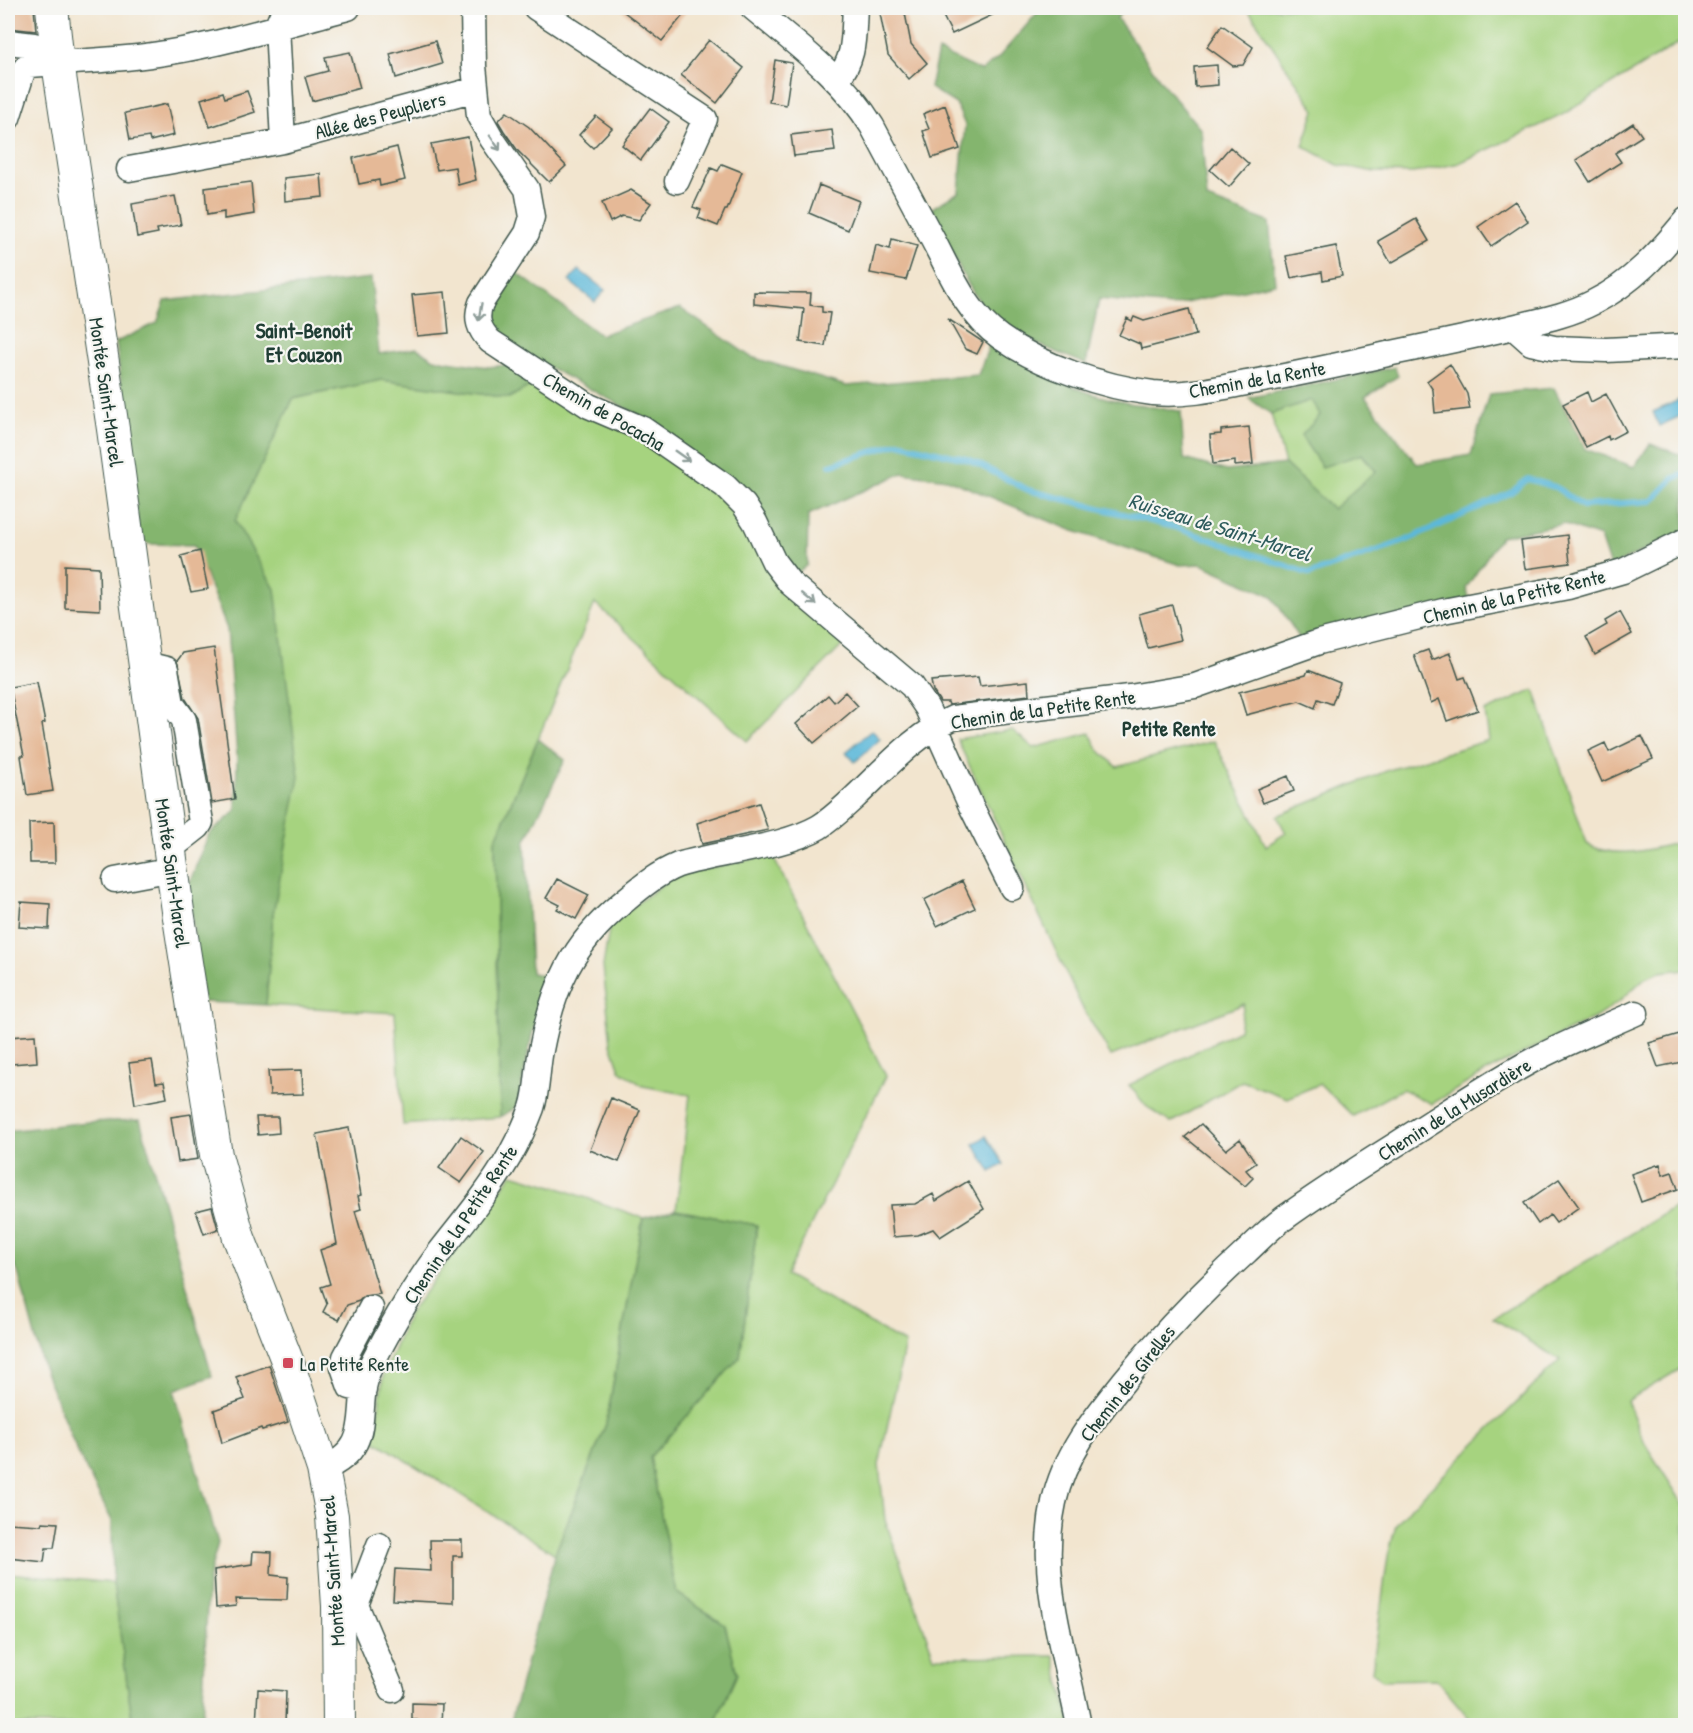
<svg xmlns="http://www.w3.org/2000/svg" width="1693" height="1733" viewBox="0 0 1693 1733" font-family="'Patrick Hand',sans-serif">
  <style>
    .green { fill: #a6d37f; stroke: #62885a; stroke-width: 1.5 }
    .forest { fill: #84b56e; stroke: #527951; stroke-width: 1.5 }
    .water { fill: #5bb8d9; stroke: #3d7a86; stroke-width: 1.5 }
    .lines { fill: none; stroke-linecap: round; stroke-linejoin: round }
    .stream { stroke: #5bb8d9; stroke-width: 6 }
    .building { fill: #e5b997 }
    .minor-casing { stroke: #3f564b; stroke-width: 27 }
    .major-casing { stroke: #3f564b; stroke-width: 34 }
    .minor { stroke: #fff; stroke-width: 24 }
    .major { stroke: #fff; stroke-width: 32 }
    .oneway { stroke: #8f9e9a }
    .poi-dot { fill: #d1495b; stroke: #f6f6f2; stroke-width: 2 }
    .labels { text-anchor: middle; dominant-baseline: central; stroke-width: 4.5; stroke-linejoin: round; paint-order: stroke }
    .street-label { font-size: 20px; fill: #1f3d34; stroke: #f6f6f2 }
    .poi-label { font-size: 20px; fill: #1f3d34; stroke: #f6f6f2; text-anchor: start }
    .neighbourhood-label { font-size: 21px; font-weight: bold; fill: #1f3d34; stroke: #f6f6f2 }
    .water-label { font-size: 21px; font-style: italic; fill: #2e5c5d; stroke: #f6f6f2 }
  </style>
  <rect width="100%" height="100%" fill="#f6f6f2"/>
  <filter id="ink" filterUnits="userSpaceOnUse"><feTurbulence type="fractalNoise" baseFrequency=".0167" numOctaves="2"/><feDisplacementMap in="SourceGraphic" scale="12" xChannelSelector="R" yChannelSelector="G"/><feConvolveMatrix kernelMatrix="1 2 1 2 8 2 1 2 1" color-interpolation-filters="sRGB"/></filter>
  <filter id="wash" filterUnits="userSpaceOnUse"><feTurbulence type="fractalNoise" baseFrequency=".008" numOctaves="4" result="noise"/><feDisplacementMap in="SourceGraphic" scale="24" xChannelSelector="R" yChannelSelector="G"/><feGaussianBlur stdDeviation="1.35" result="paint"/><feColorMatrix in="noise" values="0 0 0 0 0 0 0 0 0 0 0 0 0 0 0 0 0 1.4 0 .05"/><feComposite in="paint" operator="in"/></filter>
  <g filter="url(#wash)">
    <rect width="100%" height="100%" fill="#f2e5cf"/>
    <path class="green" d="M1247,8H1685V39L1562,115L1459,163L1414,173L1375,172L1338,165L1303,146L1315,110Z
      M381,380L509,398L535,383L622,427L716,488L846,642L747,741L595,603L495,841L500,1117L403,1125L395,1013L266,1005L273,914L234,522L293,399Z
      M1312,399C1328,427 1356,446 1376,471L1333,510L1285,464L1271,414Z
      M1534,690L1587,844C1616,861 1655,848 1685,841V969L1660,972L1645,978L1620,1001L1596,1017L1489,1070L1432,1104L1402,1089L1353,1116L1320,1084L1287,1098L1242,1081L1171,1123L1146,1106L1129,1085L1239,1030L1244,1004L1111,1056L1081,1005L957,739L1012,730L1034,748L1090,733L1098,749L1117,767L1214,741L1266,846L1286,833L1277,816L1389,770L1489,740L1485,712Z
      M772,855L886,1076L786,1275L905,1344L879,1465L885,1520L934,1657L1054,1656L1071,1725H714L737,1674L725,1625L676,1592L650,1457L740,1357L757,1225L676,1210L690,1095L643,1086L620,1070L611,1044L603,966L610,924L675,875Z
      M512,1174L556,1187L643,1218L606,1424L555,1554L374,1440L383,1377L408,1315Z
      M1685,1201V1366L1627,1401L1645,1444L1685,1507V1725H1475L1436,1679L1382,1680L1372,1672L1388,1556L1396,1525L1412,1506L1560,1360L1493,1318Z
      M8,1573L113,1583L133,1725H8Z"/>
    <path class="forest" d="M1037,8H1124L1117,18L1163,84L1201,130L1207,199L1269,222L1275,283L1172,306L1099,299L1086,364C1057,352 1006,334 986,310C962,281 948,242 932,208L959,192L965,125L956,104L930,88L938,51L981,71L998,58L1039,11Z
      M512,269L600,335L680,308L751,357L846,386L978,375L991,341C1018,357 1047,375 1077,388C1109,402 1146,406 1181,411L1184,459L1227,471L1285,464L1333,509L1376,471L1362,454L1322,467L1301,436L1320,415L1312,400L1271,414L1248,398L1395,367L1398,376L1365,397L1417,464L1471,455L1489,394L1554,388L1585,449L1634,467L1650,444L1685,456V530L1610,567L1600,537L1563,524L1501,536L1466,588L1470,601L1300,639L1272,596L1201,564L1180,565L1071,530L947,479L903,473L808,515L807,565L793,576L777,555L643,417L516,350L495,332L486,320L488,306Z
      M371,278L379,354L417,348L434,359L488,367L506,365L535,383L509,398L381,380L293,399L235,521L275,589L299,777L273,914L266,1005L203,1002L188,886L209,834L236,811L237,756L227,629L194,545L150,544L140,541L116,342L157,323L165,301Z
      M538,739L565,760L525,842L531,973L549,976L532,1035L517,1107L500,1117L495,841Z
      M140,1120L212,1376L174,1390L218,1543L208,1581L202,1725H133L113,1583L112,1521L77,1451L43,1367L18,1272L8,1252V1131L88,1122Z
      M676,1210L757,1225L740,1357L650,1457L676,1592L725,1625L737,1674L714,1725H510L555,1554L606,1424L643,1218Z"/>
    <path class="water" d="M579,270L605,290L595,302L569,281Z
      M1679,400L1685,414L1659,426L1653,412Z
      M872,730L880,739L855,762L846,752Z
      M986,1136L1004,1164L991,1172L974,1144Z"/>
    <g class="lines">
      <path class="stream" d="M830,465L899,443L970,460L1028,490L1174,527L1310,574L1405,541L1510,493L1528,479L1555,487L1583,506L1652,501L1674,478L1686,474"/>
    </g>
    <g id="blocks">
      <path class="building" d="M8,8H34L36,31L8,28Z
        M619,8H689L662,41Z
        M879,8H904L911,44L927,63L909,79L888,55Z
        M939,8H1007L952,34Z
        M1222,25L1253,47L1243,65L1233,66L1207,47Z
        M709,40L744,68L717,103L681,75Z
        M435,41L442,64L396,78L390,54Z
        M350,52L360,88L312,101L305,77L328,71L325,57Z
        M775,60L792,63L786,105L769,102Z
        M1217,65L1218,85L1195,87L1194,67Z
        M247,91L255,112L210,127L201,99L223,92L225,98Z
        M167,104L174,135L150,141L149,137L130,140L125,113Z
        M945,105L960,149L932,158L923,131L929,129L923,114Z
        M650,108L669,122L641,160L622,145Z
        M507,112L529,127L566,166L549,182L518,151L504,131L498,121Z
        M596,116L612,128L593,148L579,135Z
        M1633,123L1642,136L1615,153L1621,162L1590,182L1576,160Z
        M832,130L835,151L794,156L791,135Z
        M468,137L476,180L458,185L455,167L437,170L431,144Z
        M397,147L405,180L380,186L379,180L359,184L353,158Z
        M1230,147L1249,164L1229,187L1210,170Z
        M722,164L742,172L727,210H725L718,226L698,218L701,210L693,207L711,168L718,171Z
        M321,174L323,197L285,201L284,178Z
        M251,182L254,214L224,219V212L207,215L205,188Z
        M819,185L859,201L848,230L809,213Z
        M631,190L651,203L639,220L622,216L610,222L602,203Z
        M175,196L181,225L157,229L158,233L137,237L132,204Z
        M1515,201L1528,221L1491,246L1478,227Z
        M1416,219L1429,241L1391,263L1378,241Z
        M892,239L917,246L906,280L870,273L876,245L890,249Z
        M1336,246L1342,276L1323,280L1322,272L1291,278L1286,256Z
        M445,292L449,333L417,336L412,295Z
        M754,292L811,293L810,305L822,307V312L830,313L825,346L800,342L804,309L754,304Z
        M1189,309L1196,335L1141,349L1140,344L1119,335L1127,318L1132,321L1134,317L1144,321Z
        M948,319L983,342L977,354L965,349Z
        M1450,364L1467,394L1470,409L1435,413L1433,390L1427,381Z
        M1587,392L1591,402L1606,394L1626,431L1609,440L1608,436L1586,447L1563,404Z
        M1249,427L1253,464L1235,466V461L1213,464L1210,435L1221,434V430Z
        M1567,535L1570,563L1525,569L1521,541Z
        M200,551L208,589L191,592L181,556Z
        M65,565L99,567L100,610L65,608Z
        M1172,605L1181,640L1148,648L1139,614Z
        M1620,612L1632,634L1595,655L1586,637L1607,625L1605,621Z
        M214,648L235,799L212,803L198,718L185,698L177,661L183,653Z
        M1428,650L1432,660L1450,653L1459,679L1465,677L1478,710L1447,721L1439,699L1431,703L1414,655Z
        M1308,670L1340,683L1332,704L1318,699L1315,708L1299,701L1246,715L1239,692L1306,675Z
        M978,677L980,686L1028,681L1029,695L949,705L948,702H940L933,691L931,681Z
        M37,682L45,723L42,724L53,791L27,795L21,756H24L10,687Z
        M845,692L858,706L814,743L796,724L828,695L834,702Z
        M1642,736L1653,759L1602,782L1588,751L1605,743L1609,752Z
        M1288,776L1294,791L1263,803L1257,789Z
        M759,803L768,830L702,844L697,823Z
        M54,822L55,863H30L29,823Z
        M557,879L589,895L576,919L557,909L560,905L546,898Z
        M962,881L975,908L937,926L924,900Z
        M21,902L50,904L49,929L19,927Z
        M1686,1032V1053L1680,1054L1682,1062L1658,1067L1649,1043Z
        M35,1035L37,1062L11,1064L9,1037Z
        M152,1060L156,1083L164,1082L167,1098L135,1104L129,1063Z
        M302,1070L303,1094L270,1095L268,1071Z
        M611,1098L640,1110L619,1162L590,1150Z
        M191,1114L198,1159L178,1162L171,1117Z
        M256,1117H278L279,1133L258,1135Z
        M1201,1124L1226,1150L1240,1139L1256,1163L1246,1170L1253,1178L1245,1186L1185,1137Z
        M349,1128L361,1195L358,1196L361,1209L355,1211L380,1294L364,1296L359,1301L347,1305L339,1320L323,1312L327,1304L321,1287L330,1284L320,1250L337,1244L317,1134Z
        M461,1136L484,1152L461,1183L439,1168Z
        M1660,1164L1663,1175L1672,1172L1678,1189L1641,1202L1631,1174Z
        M1559,1179L1579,1207L1556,1223L1550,1215L1538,1224L1524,1203Z
        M968,1181L984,1209L940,1237L933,1229L918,1235L893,1237L890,1205L915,1204L933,1194L936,1201Z
        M212,1207L218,1229L204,1234L196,1211Z
        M269,1365L288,1422L262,1430L261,1428L222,1443L214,1410L245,1399L236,1377Z
        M42,1522L58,1523L54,1548H46L44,1562L9,1558L8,1523L41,1525Z
        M430,1540H462V1556H453V1603L393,1600L395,1569L431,1571Z
        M253,1551L272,1552L271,1575L288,1577L287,1600L235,1599L236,1606L216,1608L214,1570L252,1564Z
        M258,1689L286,1691L285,1725H256Z
        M412,1703L442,1704L441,1725H417V1720H412Z"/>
    </g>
  </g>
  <g filter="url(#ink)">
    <use href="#blocks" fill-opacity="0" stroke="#3f564b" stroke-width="1.5"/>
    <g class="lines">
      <defs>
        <path id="minor" d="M473,8L474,66L479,116L492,139L527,189L532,217L527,233L481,303C475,319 479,329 490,341L589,406L643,429L725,486L744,505L755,522L774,562L790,583L912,686L927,708L971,806L1012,888
          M536,8L705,119L677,181
          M753,8C796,44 842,77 872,126C892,164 913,202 933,240C951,274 967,314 1000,337C1041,366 1103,387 1153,393C1184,396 1216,389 1246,383C1295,375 1344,364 1392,353C1431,345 1470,337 1509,328C1538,321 1567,316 1594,302C1632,283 1659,253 1686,220
          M283,12L277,26L283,141
          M8,42L34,45L58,63
          M837,80C856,57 853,36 855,8
          M8,118L23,71L28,65C74,61 120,61 165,53C227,43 288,24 348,8
          M129,169L283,141L476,89
          M1513,327L1531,343L1554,348L1606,350L1686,346
          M145,664L166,669L172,704L184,720L201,822L198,827L170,849
          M115,880L173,869
          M364,1390L350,1387L343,1367L345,1357L371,1308
          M323,1469C379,1446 351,1407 371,1365C391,1326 413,1288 439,1253C463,1222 489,1192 509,1157C517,1143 526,1124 532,1108C538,1090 537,1069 541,1050C553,987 572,944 622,903C640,888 656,874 678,865C721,852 782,848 819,827C832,819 843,808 854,798C885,769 915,734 953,718L1130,697L1195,686L1319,642L1443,611L1568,587L1623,571L1686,540
          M356,1605L379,1545
          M338,1606L356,1605L392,1690
          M1079,1726C1065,1651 1037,1579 1054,1502C1064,1455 1095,1417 1124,1381C1161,1335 1202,1292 1246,1252C1258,1241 1270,1228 1283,1219C1327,1187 1373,1159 1419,1130C1457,1106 1495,1080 1535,1059C1568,1042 1602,1028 1636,1013"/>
        <path id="major" d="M52,8L58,63L113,429L178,911L216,1155L239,1238L288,1363L323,1469L332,1516L338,1606L339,1726"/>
      </defs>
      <use href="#minor" class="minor-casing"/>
      <use href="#major" class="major-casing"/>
      <use href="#minor" class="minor"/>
      <use href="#major" class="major"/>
    </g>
    <defs><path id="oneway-shaft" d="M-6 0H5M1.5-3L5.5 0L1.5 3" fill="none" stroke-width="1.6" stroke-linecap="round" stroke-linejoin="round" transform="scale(1.5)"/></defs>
    <g class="oneway">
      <use href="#oneway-shaft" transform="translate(495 143) rotate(55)"/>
      <use href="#oneway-shaft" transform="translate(480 312) rotate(100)"/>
      <use href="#oneway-shaft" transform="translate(682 456) rotate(35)"/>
      <use href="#oneway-shaft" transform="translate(809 599) rotate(40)"/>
    </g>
  </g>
  <rect class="poi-dot" x="282" y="1357" width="12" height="12" rx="3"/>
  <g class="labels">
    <g class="street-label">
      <text transform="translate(380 115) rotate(-15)">Allée des Peupliers</text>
      <text transform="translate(1257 379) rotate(-10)">Chemin de la Rente</text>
      <text transform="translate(107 392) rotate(82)">Montée Saint-Marcel</text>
      <text transform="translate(604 411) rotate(30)">Chemin de Pocacha</text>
      <text transform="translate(1514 596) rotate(-13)">Chemin de la Petite Rente</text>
      <text transform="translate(1043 709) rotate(-8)">Chemin de la Petite Rente</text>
      <text transform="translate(173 873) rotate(82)">Montée Saint-Marcel</text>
      <text transform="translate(1454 1109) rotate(-32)">Chemin de la Musardière</text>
      <text transform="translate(460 1224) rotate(-56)">Chemin de la Petite Rente</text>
      <text transform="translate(1127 1383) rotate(-52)">Chemin des Girelles</text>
      <text transform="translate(332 1571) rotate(-94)">Montée Saint-Marcel</text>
    </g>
    <g class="poi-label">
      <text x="300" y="1363">La Petite Rente</text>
    </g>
    <g class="neighbourhood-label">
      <text x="304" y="330">Saint-Benoit<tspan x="304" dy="24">Et Couzon</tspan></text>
      <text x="1169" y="728">Petite Rente</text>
    </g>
    <g class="water-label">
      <text transform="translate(1220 527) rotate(17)">Ruisseau de Saint-Marcel</text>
    </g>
  </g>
  <rect width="1693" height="1733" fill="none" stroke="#f6f6f2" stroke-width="30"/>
</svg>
